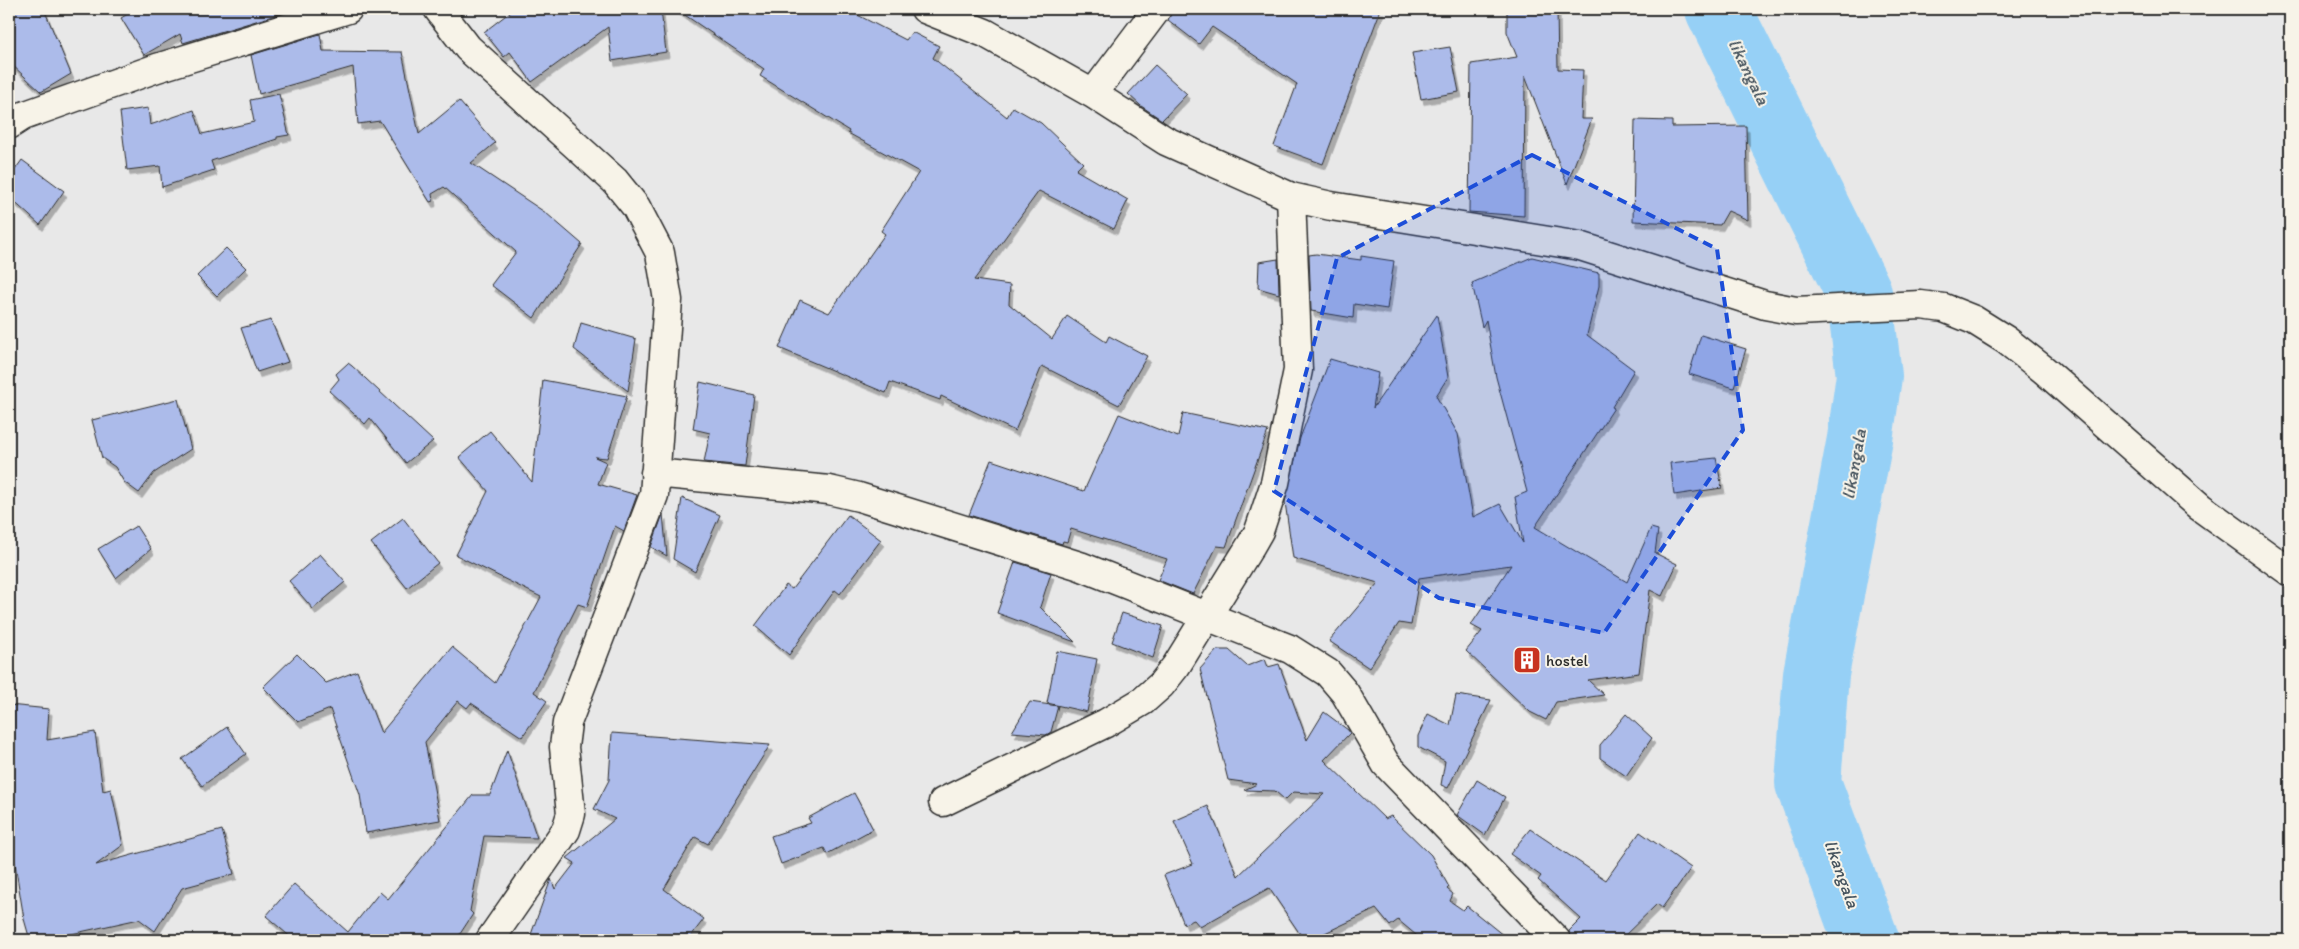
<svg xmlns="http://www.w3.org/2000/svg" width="2299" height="949" viewBox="0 0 2299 949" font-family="Itim,sans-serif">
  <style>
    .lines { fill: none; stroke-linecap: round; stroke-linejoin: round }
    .river { stroke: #96d0f6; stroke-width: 66 }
    .building { fill: #acbbea; stroke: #2b2b2b; filter: url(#shadow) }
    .minor-casing { stroke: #2b2b2b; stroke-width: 31 }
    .minor { stroke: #f7f3e8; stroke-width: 28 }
    .marked { fill: #1d4ed8; fill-opacity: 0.2; stroke: #1d4ed8; stroke-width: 4; stroke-dasharray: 10 6; stroke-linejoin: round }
    .labels { text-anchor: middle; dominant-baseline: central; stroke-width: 4; stroke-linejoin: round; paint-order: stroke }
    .poi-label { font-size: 16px; fill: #2b2b2b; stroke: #f7f3e8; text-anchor: start }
    .water-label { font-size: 18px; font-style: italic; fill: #46545e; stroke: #f7f3e8 }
  </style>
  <defs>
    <filter id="shadow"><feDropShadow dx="3" dy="5.5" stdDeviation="0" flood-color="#0004"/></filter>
  </defs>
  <rect width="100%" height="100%" fill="#e8e8e8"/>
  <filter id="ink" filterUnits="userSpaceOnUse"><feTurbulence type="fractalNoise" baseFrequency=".02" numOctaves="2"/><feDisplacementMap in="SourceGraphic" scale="10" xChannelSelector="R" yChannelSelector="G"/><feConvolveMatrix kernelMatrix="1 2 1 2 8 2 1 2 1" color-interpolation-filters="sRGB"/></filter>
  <g filter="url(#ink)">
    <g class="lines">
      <path class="river" d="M1718,9L1859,293L1869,376L1860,439L1816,674L1808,783L1866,940"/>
    </g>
    <path class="building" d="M9,9H44L71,74L41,92L9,62Z
      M136,9H296L183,43L180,34L144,55L121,18Z
      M514,9H633L626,14L661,10L666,52L612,61L608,27L532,82L510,52L504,57L484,32Z
      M676,9H846L906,40L912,32L939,46L933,58L1007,117L1013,107L1041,123L1083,163L1076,170L1128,200L1114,229L1039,191L974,280L1010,285L1009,304L1052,339L1067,316L1106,342L1109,336L1147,356L1119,405L1042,366L1015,431L941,396L940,400L890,382L886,393L779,348L800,300L829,313L885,234L881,231L919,172L848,133L849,131L760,76L764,69Z
      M1172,9H1381L1323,164L1274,146L1297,84L1212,27L1199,44L1168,20Z
      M1507,9H1557L1558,69L1583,70L1581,119H1592L1567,184L1525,76L1524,216L1469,212L1471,64L1517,57L1507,32Z
      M320,34L323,51L402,52L419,134L459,101L495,143L471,163L546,213L582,244L534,318L491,285L516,252L444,187L432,194L433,201L430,202L380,121L358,124L353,67L259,94L251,55Z
      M1450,47L1459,92L1421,99L1412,53Z
      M1155,65L1187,94L1162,120L1141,106L1128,94Z
      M279,94L289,135L277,137V139L211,161L214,170L162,187L160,166L127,170L120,112L148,108L150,125L194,110L202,134L254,122L250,100Z
      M1635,120L1672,121V127L1746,126L1748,220L1728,211L1720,225L1633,221Z
      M22,160L64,191L40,225L9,197V178Z
      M226,248L246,268L217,296L197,276Z
      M1316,254L1361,260V256L1394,261L1387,309L1354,304L1353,318L1311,311L1309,255Z
      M1532,257L1599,273V286L1587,335L1634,370L1612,407L1614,408L1535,527L1627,582L1651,528L1658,530L1655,553L1677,564L1662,596L1650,590L1639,673L1588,680L1604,695L1556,702L1546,720L1530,712L1466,651L1482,631L1471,625L1511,565L1419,578L1411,625L1399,623L1369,668L1329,641L1378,583L1293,558L1285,502L1300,438L1330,359L1378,373L1373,408L1437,315L1448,377L1436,396L1458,434L1473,517L1500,504L1523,543L1515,497L1527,492L1496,377L1486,320L1482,327L1472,283Z
      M1278,259L1279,294L1258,288L1259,262Z
      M271,320L288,362L257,372L241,328Z
      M581,323L636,339L628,391L574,349Z
      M1701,335L1746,349L1734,388L1689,374Z
      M348,363L352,366L433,441L406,463L370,418L365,424L329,391L339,379L336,374Z
      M543,380L627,396L607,458L595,457L606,462L598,484L637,495L624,531L615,526L587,607L578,604L534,692L547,701L522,737L471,703L467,708L458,701L425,742L440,820L366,833L360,795L330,709L298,722L263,687L297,654L326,683L357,671L381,733L452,647L495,683L541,597L456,555L488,491L459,457L490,431L532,482Z
      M700,382L754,395L745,466L704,462L710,433L693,429Z
      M178,399L191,449L154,473L139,493L124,482L115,467L102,458L92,420Z
      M1183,413L1268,431L1226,547L1217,546L1193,594L1158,580L1167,559L1071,529L1067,542L1063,541L1062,544L969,515L991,460L1084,491L1119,414L1178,437Z
      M1716,458L1722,488L1674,495L1670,463Z
      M682,498L720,515L695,572L673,559Z
      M663,514L667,556L651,547Z
      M848,515L881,540L840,594L835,590L789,655L755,626L786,585L792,589Z
      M403,518L438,563L407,588L371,543Z
      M136,526L151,549L116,578L98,549Z
      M320,554L345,582L313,609L289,581Z
      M1015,562L1051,573L1040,607L1075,642L997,613Z
      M1122,613L1163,626L1153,658L1112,642Z
      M1217,650H1229L1247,666L1265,659L1268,667L1279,664L1307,740L1324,712L1348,730L1350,733L1324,760L1385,819L1391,816L1431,855L1449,887L1447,889L1453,894L1450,901L1463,910L1467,906L1509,940H1422L1398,920L1390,926L1376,909L1310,940H1304L1269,888L1200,927L1194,920L1184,924L1164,875L1193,864L1174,821L1208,806L1238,876L1324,794L1293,792L1285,800L1275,791L1244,790L1257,784L1228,780L1200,669Z
      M1057,651L1097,659L1087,712L1047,703Z
      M1456,695L1491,700L1448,788L1441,785L1445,761L1418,747V736L1428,714L1450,725Z
      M1030,702L1058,706L1051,732L1046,735L1012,732Z
      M9,705L49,709L47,740L95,732L103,791L111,789L123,845L96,865L222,830L234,874L182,888L155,931L139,919L44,940H30L24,919L9,827Z
      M1626,714L1652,738L1626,776L1600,758V745Z
      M227,727L246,754L202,786L182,759Z
      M612,733L770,745L708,844L695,837L664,889L704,919L688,940H529L551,879L555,889L575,863L567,858L615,819L594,809L609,780Z
      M507,750L537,838L484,836L470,911L473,914L456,940H294L266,916L294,884L348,932L380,892L388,899L473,795H490Z
      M1477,780L1505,797L1485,835L1457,815Z
      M854,793L873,829L827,854L824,848L781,864L771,836L811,823L808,818Z
      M1530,829L1606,880L1640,832L1691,868L1662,908L1657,904L1620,940H1571L1569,931L1581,919L1538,880L1541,876L1510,854Z"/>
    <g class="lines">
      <defs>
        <path id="minor" d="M438,9L468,48L615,181L636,207L660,253L668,300L654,495L567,723L564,747L571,814L566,830L490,940
          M925,9L985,33L1093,94L1166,141L1291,197L1331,206L1580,246L1765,305L1796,311L1921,305L1944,308L1974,320L2006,340L2044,370L2200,507L2290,572
          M1093,94L1157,9
          M9,125L23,116L157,68L348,9
          M655,473L829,490L859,497L1080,566L1290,649L1328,673L1345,693L1386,764L1556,940
          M943,802L1106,723L1143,701L1161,685L1176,666L1251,545L1259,531L1275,483L1298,370L1291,197"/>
      </defs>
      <use href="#minor" class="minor-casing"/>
      <use href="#minor" class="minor"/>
    </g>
  </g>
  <path class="marked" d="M1532,155L1717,249L1743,430L1604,633L1439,598L1274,491L1337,258Z"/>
  <defs>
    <symbol id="building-square" viewBox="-11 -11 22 22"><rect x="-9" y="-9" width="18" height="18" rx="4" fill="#c8321e" stroke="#f7f3e8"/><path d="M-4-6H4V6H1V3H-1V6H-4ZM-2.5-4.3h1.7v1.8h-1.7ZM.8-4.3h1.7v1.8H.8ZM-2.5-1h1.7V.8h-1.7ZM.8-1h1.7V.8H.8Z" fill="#fff"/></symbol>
  </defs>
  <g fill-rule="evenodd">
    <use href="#building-square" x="1511" y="644" width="32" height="32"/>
  </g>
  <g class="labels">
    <g class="poi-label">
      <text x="1546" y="660">hostel</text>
    </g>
    <g class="water-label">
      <text transform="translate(1749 72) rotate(64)">likangala</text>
      <text transform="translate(1854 464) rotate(-80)">likangala</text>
      <text transform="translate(1842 874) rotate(70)">likangala</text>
    </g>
  </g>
  <rect width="2299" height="949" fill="none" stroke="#f7f3e8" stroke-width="30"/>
  <rect x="15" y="15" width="2269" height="919" fill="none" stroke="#2b2b2b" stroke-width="2" filter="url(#ink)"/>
</svg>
